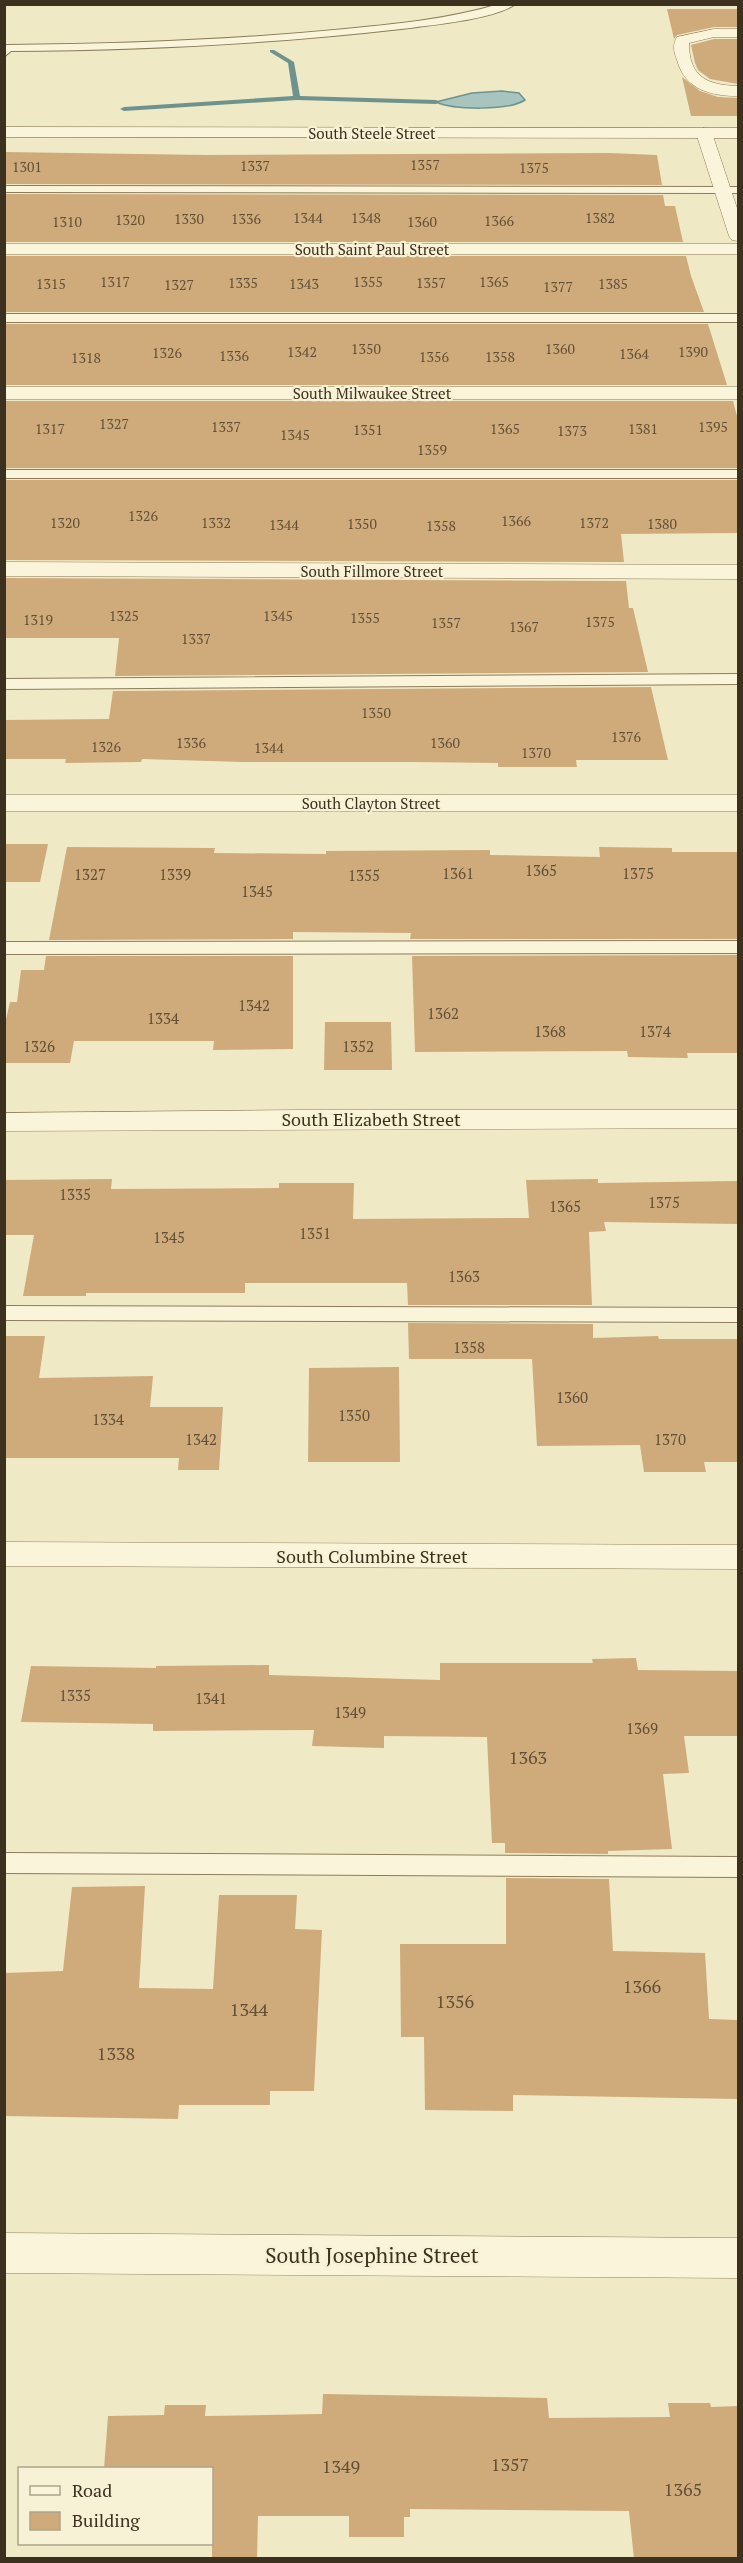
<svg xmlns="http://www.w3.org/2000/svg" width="743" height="2563" viewBox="0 0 743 2563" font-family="'PT Serif',serif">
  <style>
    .water { fill: #a8c4bf; stroke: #6e938f; stroke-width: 1.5 }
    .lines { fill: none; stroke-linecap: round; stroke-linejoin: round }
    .stream { fill: #6e938f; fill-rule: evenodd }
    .building { fill: #cfaa7b }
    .lane-casing { stroke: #8c7c5b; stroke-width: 2 }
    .street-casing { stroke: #8c7c5b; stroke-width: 1 }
    .secondary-casing { stroke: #6e5d3e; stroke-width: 1 }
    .lane { fill: #faf5da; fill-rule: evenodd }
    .street { fill: #faf5da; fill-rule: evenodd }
    .secondary { fill: #faf5da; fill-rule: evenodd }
    .labels { text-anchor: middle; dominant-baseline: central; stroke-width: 4.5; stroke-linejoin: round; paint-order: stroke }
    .far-number-label { font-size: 14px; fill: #614f36 }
    .far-street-label { font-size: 15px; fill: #3c311f; stroke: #f7f2d6 }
    .number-label { font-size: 15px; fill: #614f36 }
    .street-label { font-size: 18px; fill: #3c311f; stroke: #f7f2d6 }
    .near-number-label { font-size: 18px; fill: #614f36 }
    .near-street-label { font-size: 21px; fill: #3c311f; stroke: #f7f2d6 }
  </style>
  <rect width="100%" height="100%" fill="#f0e9c6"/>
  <path class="water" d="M502,91L519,93L525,100C508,111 454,110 436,102L472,93Z"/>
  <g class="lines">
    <path class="stream" d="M270,50H274L294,62L300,96L436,100L440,102L436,104L297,100L124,111L120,109L124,107L293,96L288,63L270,52Z"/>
  </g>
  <path class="building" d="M667,9H738V27H714L677,35L674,39Z
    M714,39H738V84L710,79L698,70L695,63L691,45Z
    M682,77L700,91L718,97L738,98V116H691Z
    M4,152L206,155L609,153L657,155L662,185L4,184Z
    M4,194L663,195L665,206H675L683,242H4Z
    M4,256H686L691,276L704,312H4Z
    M4,324H708L727,385H4Z
    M4,401H733L738,420V468H4Z
    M4,480H738V533L621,534L624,562L4,560Z
    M4,578L626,581L629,608H633L648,672L115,676L119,638H4Z
    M651,687L668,760H576L577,767H498V763L411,762H243L142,759L141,762L65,763L66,759H4V720L109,719L113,691Z
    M4,844H48L40,882H4Z
    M67,847L215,848L214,853L326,854V851L490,850V855L600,857L599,847L672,848V852H738V939H410L411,933L293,932V939L49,940Z
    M738,955V1053H687L688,1058L628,1057L627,1051L415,1052L412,956Z
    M46,956H293V1049L213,1050L214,1041H74L70,1063H4V1028L10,1002H17L21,970H44Z
    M325,1022H391L392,1070H324Z
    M112,1179L111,1189L279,1188V1183H354L353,1219L529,1218L526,1180L598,1179V1183L738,1181V1224L604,1222L606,1231L589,1232L592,1305H408L407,1283H245V1293H86V1296H23L34,1235H4V1180Z
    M408,1323L593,1324V1338L658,1336L659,1339H738V1462H704L706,1472H644L640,1445L537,1446L532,1359H409Z
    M4,1336H45L39,1378L153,1376L150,1407H223L219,1470H178L179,1458H4Z
    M399,1367L400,1462H308L309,1368Z
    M636,1658L638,1670L738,1671V1736H684L689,1773L663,1774L672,1849L608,1851V1854L505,1853V1843H492L487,1737L384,1736V1748L312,1746L314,1730L153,1731V1724L21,1722L31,1666L156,1668V1666L269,1665V1675L440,1680V1663H593L592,1659Z
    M506,1878L609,1879L613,1951L705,1953L709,2019L738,2020V2099L513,2095V2111L425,2110L424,2037H401L400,1944H506Z
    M145,1886L139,1988L213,1989L219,1895H297L295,1929L322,1930L314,2091H270V2105H179L178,2119L4,2116V1973L63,1971L72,1887Z
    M323,2394L547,2398L549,2418L670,2417L668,2403H710L711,2407L738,2406V2559H634L629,2511L410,2509V2517H404V2537H349V2516H258L257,2559H212V2469H104L108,2416L164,2415L165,2405H206L205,2416L322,2414Z"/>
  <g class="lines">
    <defs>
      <path id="lane" d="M499,4H516C492,20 430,25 401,29C271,44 141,50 11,51L4,57V46L7,45C120,44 233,40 345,29C397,24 449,19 499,4Z
        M4,186L738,187V193L4,192Z
        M4,314H738V322H4Z
        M4,470H738V478H4Z
        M738,674V684L4,689V679Z
        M738,941V953L4,954V942Z
        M4,1306L738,1308V1322L4,1320Z
        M4,1853L738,1857V1877L4,1873Z"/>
      <path id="street" d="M714,29H738V37H714L689,43C689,78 708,85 738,86V96C711,96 685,90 677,60C674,52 672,45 677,37Z
        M704,128L712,133L738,211V241L732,240L729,236L696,133Z
        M4,244H738V254H4Z
        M4,387H738V399H4Z
        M4,562L738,565V579L4,576Z
        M4,795H738V811H4Z
        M299,1110H738V1128L4,1131V1113Z
        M4,1542L738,1545V1569L4,1566Z
        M4,2233L738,2238V2278L4,2273Z"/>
      <path id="secondary" d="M4,127L738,128V138L4,137Z"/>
    </defs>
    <use href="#lane" class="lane-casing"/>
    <use href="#street" class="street-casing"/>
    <use href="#secondary" class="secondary-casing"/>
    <use href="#lane" class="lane"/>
    <use href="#street" class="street"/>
    <use href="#secondary" class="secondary"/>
  </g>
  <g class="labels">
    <g class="far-number-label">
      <text x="425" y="164">1357</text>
      <text x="255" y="165">1337</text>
      <text x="27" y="166">1301</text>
      <text x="534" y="167">1375</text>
      <text x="308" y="217">1344</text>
      <text x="366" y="217">1348</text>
      <text x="600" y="217">1382</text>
      <text x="189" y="218">1330</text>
      <text x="246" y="218">1336</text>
      <text x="130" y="219">1320</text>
      <text x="499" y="220">1366</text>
      <text x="67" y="221">1310</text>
      <text x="422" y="221">1360</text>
      <text x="115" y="281">1317</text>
      <text x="368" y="281">1355</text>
      <text x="494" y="281">1365</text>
      <text x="243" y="282">1335</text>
      <text x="431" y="282">1357</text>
      <text x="51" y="283">1315</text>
      <text x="304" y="283">1343</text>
      <text x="613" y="283">1385</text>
      <text x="179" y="284">1327</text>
      <text x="558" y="286">1377</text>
      <text x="366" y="348">1350</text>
      <text x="560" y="348">1360</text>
      <text x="302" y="351">1342</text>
      <text x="693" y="351">1390</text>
      <text x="167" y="352">1326</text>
      <text x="634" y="353">1364</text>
      <text x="234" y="355">1336</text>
      <text x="434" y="356">1356</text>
      <text x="500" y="356">1358</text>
      <text x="86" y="357">1318</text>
      <text x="114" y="423">1327</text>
      <text x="226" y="426">1337</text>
      <text x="713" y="426">1395</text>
      <text x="50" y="428">1317</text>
      <text x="505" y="428">1365</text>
      <text x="643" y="428">1381</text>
      <text x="368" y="429">1351</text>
      <text x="572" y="430">1373</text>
      <text x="295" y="434">1345</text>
      <text x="432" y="449">1359</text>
      <text x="143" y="515">1326</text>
      <text x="516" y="520">1366</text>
      <text x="65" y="522">1320</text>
      <text x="216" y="522">1332</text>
      <text x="594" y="522">1372</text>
      <text x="362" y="523">1350</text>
      <text x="662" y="523">1380</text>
      <text x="284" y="524">1344</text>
      <text x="441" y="525">1358</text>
      <text x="124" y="615">1325</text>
      <text x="278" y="615">1345</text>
      <text x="365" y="617">1355</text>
      <text x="38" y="619">1319</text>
      <text x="600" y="621">1375</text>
      <text x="446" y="622">1357</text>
      <text x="524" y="626">1367</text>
      <text x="196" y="638">1337</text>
      <text x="376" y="712">1350</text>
      <text x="626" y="736">1376</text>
      <text x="191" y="742">1336</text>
      <text x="445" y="742">1360</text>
      <text x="106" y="746">1326</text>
      <text x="269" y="747">1344</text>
      <text x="536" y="752">1370</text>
    </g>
    <g class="far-street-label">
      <text x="372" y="133">South Steele Street</text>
      <text x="372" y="249">South Saint Paul Street</text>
      <text x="372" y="393">South Milwaukee Street</text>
      <text x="372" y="571">South Fillmore Street</text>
      <text x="371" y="803">South Clayton Street</text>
    </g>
    <g class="number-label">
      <text x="541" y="870">1365</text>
      <text x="458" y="873">1361</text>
      <text x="638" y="873">1375</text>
      <text x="90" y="874">1327</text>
      <text x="175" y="874">1339</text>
      <text x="364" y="875">1355</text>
      <text x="257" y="891">1345</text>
      <text x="254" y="1005">1342</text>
      <text x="443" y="1013">1362</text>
      <text x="163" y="1018">1334</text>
      <text x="550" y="1031">1368</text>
      <text x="655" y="1031">1374</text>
      <text x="39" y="1046">1326</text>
      <text x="358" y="1046">1352</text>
      <text x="75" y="1194">1335</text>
      <text x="664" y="1202">1375</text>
      <text x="565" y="1206">1365</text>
      <text x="315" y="1233">1351</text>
      <text x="169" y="1237">1345</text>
      <text x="464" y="1276">1363</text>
      <text x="469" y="1347">1358</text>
      <text x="572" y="1397">1360</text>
      <text x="354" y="1415">1350</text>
      <text x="108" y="1419">1334</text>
      <text x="201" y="1439">1342</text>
      <text x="670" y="1439">1370</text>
      <text x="75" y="1695">1335</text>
      <text x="211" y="1698">1341</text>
      <text x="350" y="1712">1349</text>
      <text x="642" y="1728">1369</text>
    </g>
    <g class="street-label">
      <text x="371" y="1119">South Elizabeth Street</text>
      <text x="372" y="1556">South Columbine Street</text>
    </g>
    <g class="near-number-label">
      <text x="528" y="1757">1363</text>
      <text x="642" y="1986">1366</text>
      <text x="455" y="2001">1356</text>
      <text x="249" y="2009">1344</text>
      <text x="116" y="2053">1338</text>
      <text x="510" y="2464">1357</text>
      <text x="341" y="2466">1349</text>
      <text x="683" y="2489">1365</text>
    </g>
    <g class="near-street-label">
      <text x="372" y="2255">South Josephine Street</text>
    </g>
  </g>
  <rect width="743" height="2563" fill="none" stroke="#3c311f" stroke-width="12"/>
  <rect x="18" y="2467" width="195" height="78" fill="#f7f2d6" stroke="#aca58d" stroke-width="1.5"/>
  <rect x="30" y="2486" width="30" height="9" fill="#faf5da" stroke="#aca58d" stroke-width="1.5"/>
  <text x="72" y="2497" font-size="18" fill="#3c311f">Road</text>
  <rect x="30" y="2512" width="30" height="18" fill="#cfaa7b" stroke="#aca58d" stroke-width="1.5"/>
  <text x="72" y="2527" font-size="18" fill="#3c311f">Building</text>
</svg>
